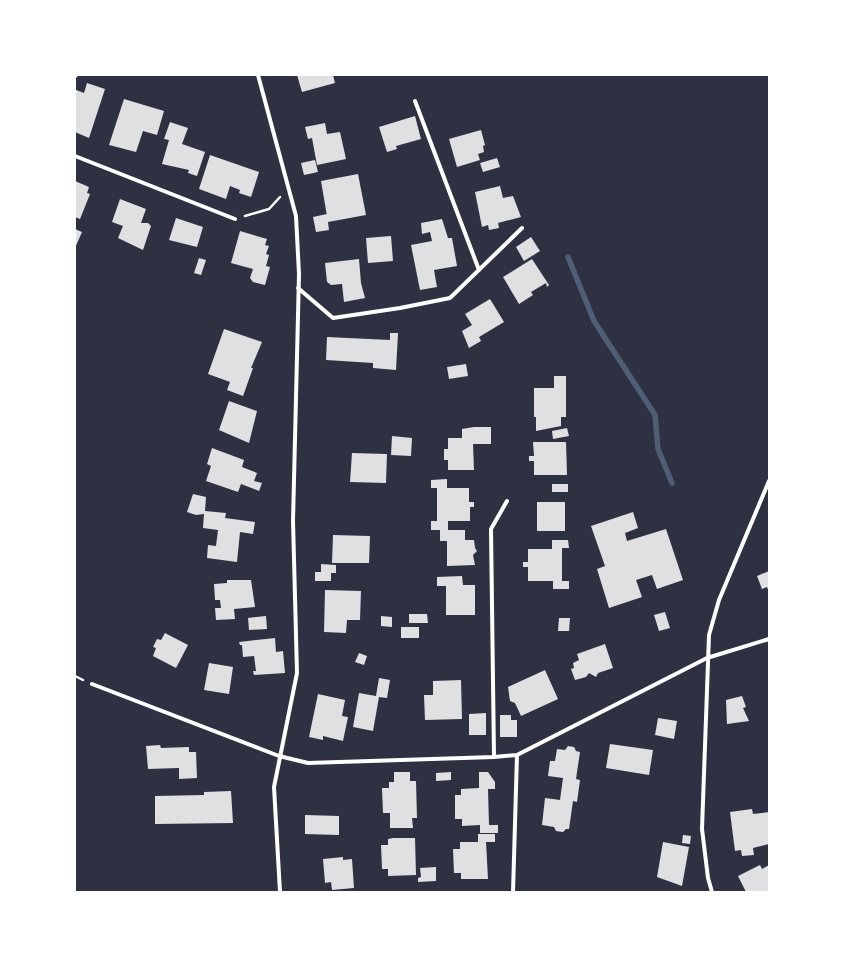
<svg xmlns="http://www.w3.org/2000/svg" width="844" height="967" viewBox="0 0 844 967" font-family="'Varela Round',sans-serif">
  <style>
    .lines { fill: none; stroke-linecap: round; stroke-linejoin: round }
    .stream { stroke: #4f5d75; stroke-width: 5.5 }
    .building { fill: #e0e0e3 }
    .path { stroke: #fff; stroke-width: 2.5 }
    .minor { stroke: #fff; stroke-width: 4 }
  </style>
  <rect width="100%" height="100%" fill="#2d3142"/>
  <g class="lines">
    <path class="stream" d="M568,257L594,321L655,415L658,449L672,483"/>
  </g>
  <path class="building" d="M297,75H333L335,83L302,92Z
    M87,83L105,89L89,138L75,132V95L76,90L84,93Z
    M124,99L164,111L157,135L143,131L136,152L109,145Z
    M415,116L421,139L396,146L397,149L387,152L379,127Z
    M170,122L188,128L182,144L205,152L197,176L188,173L189,170L162,164L169,140L164,139Z
    M325,123L327,134L340,132L346,159L317,165L312,138L308,139L305,127Z
    M481,130L485,145L483,146L484,152L478,154L480,160L457,167L449,139Z
    M210,155L259,172L251,197L239,193L240,190L230,186L226,199L199,189Z
    M497,158L500,167L483,172L480,163Z
    M315,160L318,172L304,175L301,163Z
    M358,174L366,215L328,222L321,181Z
    M75,181L89,187L87,193L90,194L80,219L75,217Z
    M500,186L503,198L513,196L521,217L498,223L499,228L489,230L488,225L482,227L475,192Z
    M120,199L146,209L141,223H148L151,226L143,250L118,238L123,226L112,222Z
    M327,214L329,230L316,232L313,217Z
    M176,218L203,227L197,247L169,240Z
    M442,219L448,238H452L457,266L434,270L437,287L420,290L411,245L432,241L430,232L422,234L421,223Z
    M75,229L82,232L75,248Z
    M240,231L267,239L265,245L269,246L266,254L269,255L266,266L270,267L265,285L253,282L250,278L253,269L231,263Z
    M391,236L393,261L368,263L366,238Z
    M531,237L540,251L524,261L516,247Z
    M199,258L206,260L201,275L194,273Z
    M359,259L361,283L365,298L344,302L342,284L331,285L327,282L325,263Z
    M532,259L549,285L547,287L546,283L531,292L533,295L519,304L503,277Z
    M490,299L504,322L479,337L481,341L469,348L462,331L472,325L465,314Z
    M224,329L262,342L251,368H253L243,396L227,390L230,382L208,374Z
    M390,333H398L396,370L373,368V363L326,360L327,337L390,340Z
    M466,364L468,376L449,379L447,367Z
    M554,376H566V417H561V426L536,431V417H534V388H554Z
    M229,401L257,411L249,443L219,430Z
    M474,427H491V444H473L474,470H448V460H444V449H448V438H462V429Z
    M567,428L569,436L553,439L552,431Z
    M392,436L412,438L411,456L391,455Z
    M533,442H566L567,475H534V461H529V456H534Z
    M212,448L244,460L242,467L257,473L254,481L262,483L259,491L241,484L238,492L206,481L211,466L207,464Z
    M352,453L387,454L386,483L350,482Z
    M447,479V488H469V502H474V507H470V521H448V530H465V540H474L475,548L477,551L473,555L475,565L447,566V541H440V530H431V521H437V488H431V480Z
    M552,484H568V492H552Z
    M193,494L206,497L205,511L226,513L225,518L255,522L253,534L240,532L237,562L207,558L208,545L216,546L218,530L203,528L204,514L196,515L187,512Z
    M537,502H565V531H537Z
    M633,512L638,528L625,533L627,541L666,529L683,580L657,589L652,575L636,580L642,597L609,608L597,569L605,566L591,526Z
    M333,535L370,536L369,563H332Z
    M552,540H568L569,548H562V581H569V589H553V581H528V567H523V562H528V549H552Z
    M321,564L336,565V573H331V581H315V572H321Z
    M769,571V592L767,587L762,589L757,576Z
    M462,576L463,585H475V615H446V586H437V577Z
    M227,580H251L255,607L234,609L235,619L216,620L215,608H221L220,600H215L214,584L227,583Z
    M325,590L361,591L360,620H347L346,633L324,632Z
    M665,612L670,628L659,631L654,615Z
    M409,614H427L428,623H409Z
    M266,616L267,629L249,630L248,618Z
    M381,616L392,617V627L381,626Z
    M559,618H570L569,631H558Z
    M401,627H419V638H401Z
    M165,633L188,645L176,668L153,656L156,648L153,647L157,639L161,640Z
    M275,638L276,652L283,651L285,673L254,675L253,671H256L254,656L243,657L242,645H240L239,642Z
    M605,644L613,668L598,673L596,677L589,673L586,677L575,680L571,669L574,668L573,663L579,660L577,654Z
    M359,653L367,656L364,665L355,662Z
    M209,663L233,667L229,694L204,690Z
    M545,670L558,699L521,716L515,703L510,701L508,687Z
    M379,678L390,680L387,698L379,697L373,731L353,727L359,693L376,696Z
    M461,680L462,719L425,720L424,695H433V681Z
    M318,694L345,700L342,716L348,717L343,741L323,736V740L309,737Z
    M742,696L746,707L743,708L749,721L727,724L726,700Z
    M486,713V735H469V714Z
    M500,715H511V720H517V737H500Z
    M658,718L677,721L674,739L655,735Z
    M610,744L653,750L649,775L606,768Z
    M160,745L161,748L189,747V752H196L197,778L179,779V768L148,769L146,746Z
    M568,746L574,747L576,751L580,752L576,779L580,780L577,802L573,801L569,829H566L563,832L556,831L554,827L542,825L545,798L560,800L563,778L548,776L550,761H555L557,749L565,750Z
    M394,772H410V781H416L417,818H412L413,828H390V813H383L382,788H389V782H394Z
    M451,772V780L436,781V773Z
    M479,772H488L495,782V789H488L489,825H498V833H480V825L462,826V819H455V795H461V789L479,788Z
    M231,791L233,823L155,824V796L204,795V792Z
    M752,809L753,814L769,812V844L753,848L754,855L742,856L741,850L735,851L730,812Z
    M305,815L339,816V835L305,834Z
    M478,834H495V842H486L488,879H461V873H454L453,849H460V842H478Z
    M683,835L691,836L690,844L682,843Z
    M393,838H415L416,875L388,876V869H382L381,845H388V839Z
    M663,842L689,847L682,886L657,877Z
    M343,857V860L352,859L354,888L332,890L331,882L325,883L323,859Z
    M760,865L762,869L769,865V892H746L738,876Z
    M436,867V881L418,882V878L421,877L420,868Z"/>
  <g class="lines">
    <path class="path" d="M245,216L269,209L280,197
      M75,676L83,680"/>
    <path class="minor" d="M258,75L296,216L299,274L293,521L297,673L274,787L280,892
      M75,76L76,75
      M415,101L479,270
      M75,156L235,219
      M298,288L333,318L400,308L450,298L522,228
      M92,684L279,756L308,763L494,757L517,755L707,658L769,639
      M494,757L491,529L507,501
      M513,892L517,755
      M712,892L708,878L702,829L709,635L719,600L769,481"/>
  </g>
  <rect width="844" height="967" fill="none" stroke="#ffffff" stroke-width="152"/>
</svg>
